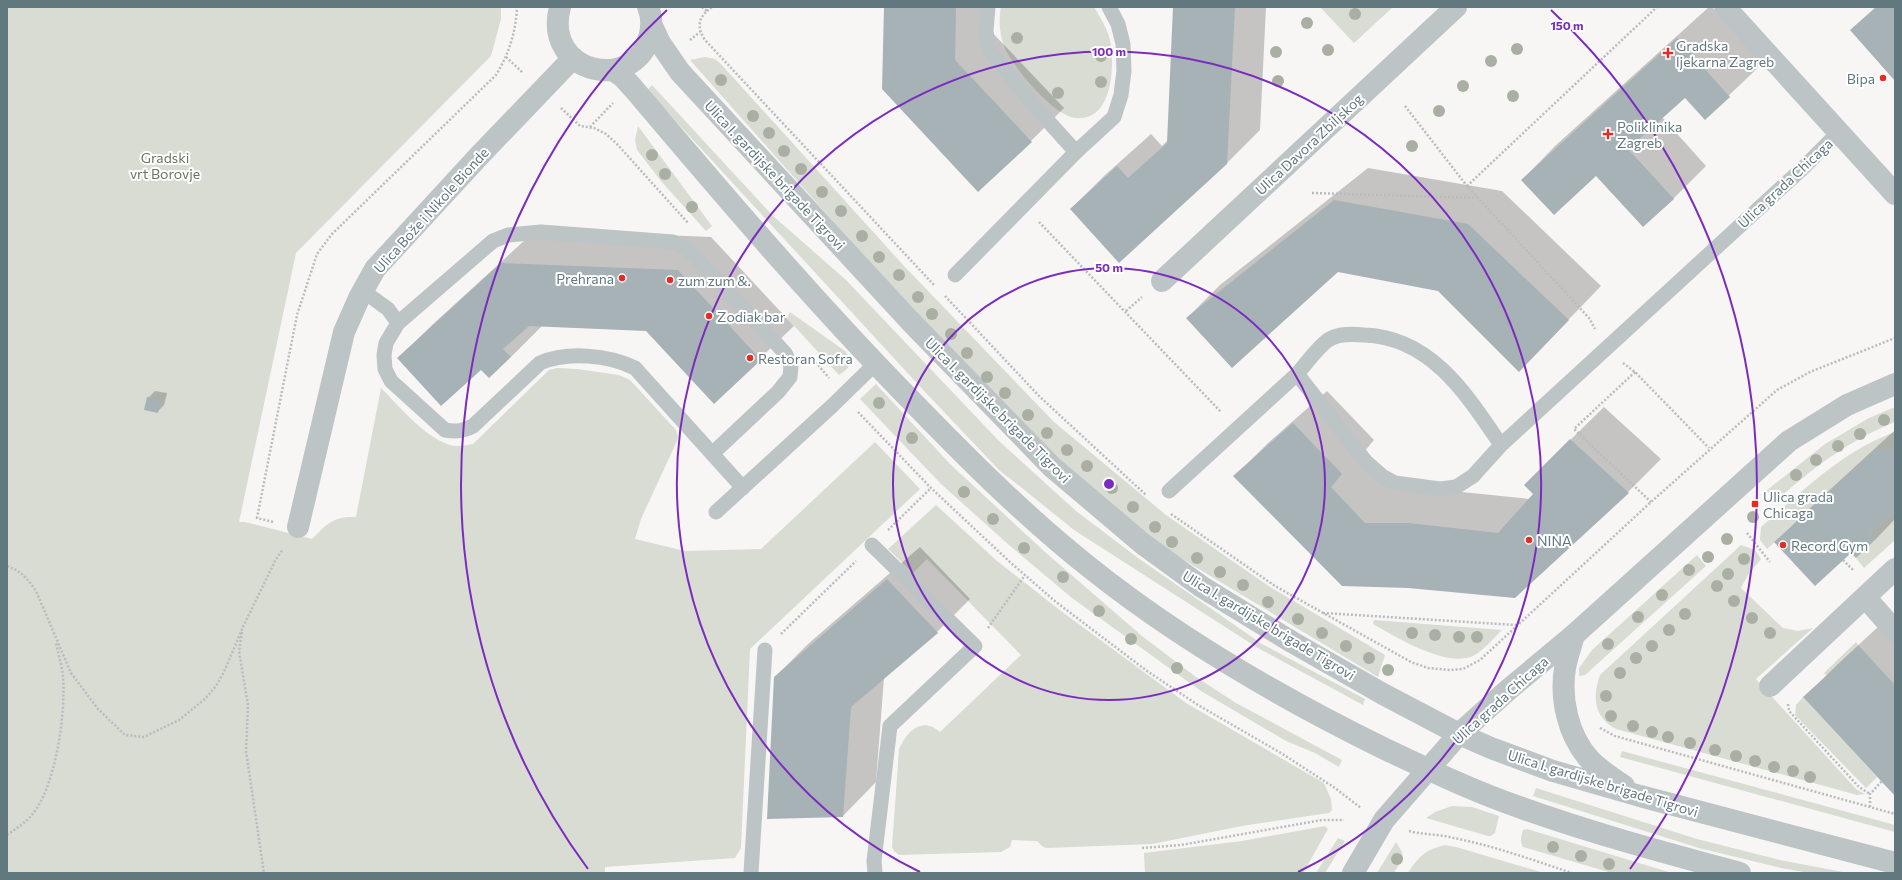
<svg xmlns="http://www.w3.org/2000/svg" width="1902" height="880" viewBox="0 0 1902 880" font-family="Commissioner,sans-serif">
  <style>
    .green { fill: #d8dcd3 }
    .shadow { fill: #0003 }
    .building { fill: #a6b2b5 }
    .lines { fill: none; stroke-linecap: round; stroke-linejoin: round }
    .path { stroke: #b8bcbe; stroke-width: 2.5; stroke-dasharray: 2 2; stroke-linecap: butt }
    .service { stroke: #bdc4c6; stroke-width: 15 }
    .minor { stroke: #bdc4c6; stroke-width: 22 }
    .tertiary { stroke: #bdc4c6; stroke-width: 22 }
    .tree { fill: #a9b0a3 }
    .ring { fill: none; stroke: #7b2cbf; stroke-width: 2 }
    .poi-dot { fill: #e42c27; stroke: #fff; stroke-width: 1.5 }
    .labels { text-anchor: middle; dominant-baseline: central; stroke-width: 4; stroke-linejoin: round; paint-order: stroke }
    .poi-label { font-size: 14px; fill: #62787f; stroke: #fff; text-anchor: start }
    .street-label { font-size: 14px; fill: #62787f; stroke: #fff }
    .park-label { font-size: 14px; fill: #697760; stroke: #fff }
    .centre { fill: #7b2cbf; stroke: #fff; stroke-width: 2 }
    .ring-label { font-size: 12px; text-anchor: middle; font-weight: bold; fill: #7b2cbf; stroke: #fff; stroke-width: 4; stroke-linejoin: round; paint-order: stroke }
  </style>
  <rect width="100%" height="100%" fill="#f7f6f4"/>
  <path class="green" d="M7,7H501V19L491,56L296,253L239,522H245L312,539C327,524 333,516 356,517L381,388C399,406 431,445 457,446C462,446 468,445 473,444L549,370L557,368L577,369L619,375L630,380L676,430L678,437L676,443L641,519L635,539L685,551L761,549L875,442L920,489L750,649L741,848L735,858L605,867V873H7Z
    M1001,7H1094C1100,17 1107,28 1110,40C1115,65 1113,122 1076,118C1054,116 1019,73 1008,54C1000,41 998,22 1001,7Z
    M1320,7H1393L1354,43Z
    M705,57L715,59L721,64L905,267L1054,422L1166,515L1270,587L1385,655L1378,677L1159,545L1046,452L839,228L690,60Z
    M652,85L772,215L846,280L999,441L1076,511L1138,558L1262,644L1365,699L1363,705L1258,648L1194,607L1074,530L1017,484L1000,471L926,393L647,90Z
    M638,126L712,226L706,231L661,181L637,150L635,140Z
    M790,312L845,351C854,362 850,368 839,375L787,318Z
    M876,384L950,464L1045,552L1142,636L1196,677L1236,703L1342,760L1339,767L1315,753L1286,741L1201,691L1072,598L1009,545L941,484L860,399Z
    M1895,407V422C1848,441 1814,467 1777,500L1766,491L1825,444L1869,418Z
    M1895,432V449H1877L1767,549L1760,540L1761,527C1803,491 1842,451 1895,432Z
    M936,505L997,561L1061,611L1186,703L1324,783L1331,799L1332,810L1329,813L1242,826L1152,844L1046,848L1042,846L1037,841L1012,840L1010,847L1001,852L899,855L894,851L892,847L899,749C907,731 922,716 940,732L1021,655L927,559L913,573L888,549Z
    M1895,512V540L1864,568L1856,558L1875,540L1870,534Z
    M1741,545L1755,550L1761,559L1748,575L1741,588L1783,628L1798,631L1813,628L1756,679L1856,789L1865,794L1857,795L1616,729C1594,718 1592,697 1600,675Z
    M1697,555L1706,566L1585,675L1579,676V668L1592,650Z
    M1374,620L1502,630C1495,637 1482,652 1473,656C1446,668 1396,637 1373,624Z
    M1856,642L1859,646L1827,676L1824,673Z
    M1803,697L1877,777L1866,788L1795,715L1796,705Z
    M1622,751L1895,825V832L1620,757Z
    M1536,788L1697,839L1780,860L1848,873H1809L1781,868L1699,848L1533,796Z
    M1452,806L1472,807L1499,816L1495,833L1491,836H1488L1426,818L1435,812Z
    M1325,826L1328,829L1303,873H1145L1144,853L1242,841Z
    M1527,829L1672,873H1612L1523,847C1520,842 1521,836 1523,830Z
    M1338,838L1345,841L1325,873H1316Z
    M1396,842L1402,852L1403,858L1394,873H1377Z
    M1445,845L1456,847L1544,873H1408C1419,856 1425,850 1445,845Z"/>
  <path class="shadow" d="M885,7H988L987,27L1064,108L1031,141Z
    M1174,7H1266L1260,130L1227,163L1071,209L1104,176L1151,134L1162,146L1168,140Z
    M1709,7H1712L1763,63L1705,118L1685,96L1662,117L1706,166L1673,199L1597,175L1522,180L1555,146Z
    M1368,168L1502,191L1601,286L1519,371L1438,290L1338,271L1187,318L1220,285Z
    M536,230L711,237L794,326L714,402L647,330L542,326L511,357L481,368L399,358L432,325Z
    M155,391L167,393L164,405L157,412L148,398Z
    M1327,391L1374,440L1363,453L1399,491L1442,490L1530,499L1534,494L1558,452L1604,407L1661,459L1628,492L1514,597L1235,476L1268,443Z
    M1895,430V519L1875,540L1851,551L1776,542L1809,509Z
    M920,547L970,599L937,632L884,678L876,782L843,816L775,677L808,644Z
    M1893,613L1895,615V795L1805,697L1838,664Z"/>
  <path class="building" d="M884,7H956L955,60L1032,142L978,192L882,89Z
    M1173,7H1235L1227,164L1119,263L1070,209L1117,166L1128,178L1167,143Z
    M1876,7H1895V81L1850,30Z
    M1677,38L1730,97L1705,120L1685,98L1628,149L1674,199L1643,227L1596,176L1554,215L1521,180Z
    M1334,200L1468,224L1569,320L1519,372L1438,291L1338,272L1232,368L1186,318Z
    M501,263L678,270L761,360L714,404L646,331L529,326L503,349L511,357L489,378L481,370L441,406L397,358Z
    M147,397L161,400L158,413L144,410Z
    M1293,423L1342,474L1331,487L1365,523H1408L1498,533L1533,494L1524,485L1570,439L1629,493L1515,598L1408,588L1342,586L1233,476Z
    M1877,449H1895V512L1870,534L1875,540L1856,558L1851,553L1815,586L1774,542Z
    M887,579L938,633L851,707L843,817L767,819L774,677Z
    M1859,646L1895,685V796L1803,697Z"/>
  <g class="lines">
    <path class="path" d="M702,7L707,11C697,20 698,29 705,40L934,285
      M707,11L712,7
      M690,40L700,32
      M506,57L523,73
      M1405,106L1467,186L1589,318L1595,329
      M561,108L580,126L594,128L606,134L617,144L688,223
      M590,127L613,103
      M1467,186L1657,7
      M1312,193L1478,198
      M1039,222L1221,412
      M945,296L1039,396L1146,495
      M1126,311L1142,297
      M813,359L829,378
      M1623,363L1635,372L1709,448
      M1635,372L1574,429L1651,502
      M858,412L931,488L1011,563L1056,602L1147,671L1198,705L1281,753L1335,788L1361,808
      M1171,514L1275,586L1411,662L1428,668L1450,670L1463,669L1480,660L1651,502L1777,390L1810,372L1895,338
      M273,522L257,518L297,315L317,254L332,234L496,75C509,54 516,31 517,7
      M888,530L931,488
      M1747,533L1770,562
      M1843,560L1854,571
      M7,566C21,571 28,579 36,591L71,673L98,709L125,735L144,737L179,720L205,699L216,686L224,672L243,627L275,561L283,549
      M1323,613L1516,625
      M988,628L1025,575
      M242,632L239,651L248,705L246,751L264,873
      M781,634L856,561
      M1788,704L1789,711L1859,787L1870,794
      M1600,728L1615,736L1895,814
      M1870,807V794L1882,781
      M1409,831C1424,835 1439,834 1454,838C1494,846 1533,860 1572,873
      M7,835C15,829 25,823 31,816C56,788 66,712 63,676C62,665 58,654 56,643
      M1142,848L1181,845L1322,820H1344"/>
    <path class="service" d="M988,7L986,31L989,50L1039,111L1076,152
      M955,275L1076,152L1114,117L1121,95L1124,71L1123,44L1118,24L1109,7
      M363,291L388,309L398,323
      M1501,445C1467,395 1431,337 1364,335C1353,334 1338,333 1328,340C1316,349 1307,363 1297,374L1366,462L1382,476L1395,483L1440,489L1456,487L1473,476L1501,445L1804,167L1840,131
      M713,453L778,392L790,377L791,366L785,353L688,249L673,242L541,232L508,235L493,241L398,323L386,343L384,355L385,369L391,381L445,430C457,432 463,431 473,426L540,363C567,351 609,355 635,368L743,488
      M1169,491L1297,374
      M716,512L832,406L875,364
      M872,545L975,646L890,726L874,861L875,873
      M751,873L765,650"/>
    <path class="minor" d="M1725,7L1895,194
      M1162,281L1456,7
      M298,527L344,332L360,296L375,269L479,156L573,58
      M1895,569L1865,597L1895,631
      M1770,686L1865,597
      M1353,873L1384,820L1459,734L1508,690L1574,635L1789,441L1847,405L1895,384"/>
    <path class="tertiary" d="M560,7C542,75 637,94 650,34C652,25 652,16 648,7
      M652,26L660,43L680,72L912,323L1052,467L1143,544L1202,587L1292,642L1383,694L1459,734L1491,748L1553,771L1640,796L1895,863
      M613,70L623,77L633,88C720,191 807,293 901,390C961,452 1021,513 1089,567C1179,639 1281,698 1385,749C1429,770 1473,791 1519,807C1591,833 1666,853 1740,873
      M1574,635C1571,646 1567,657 1565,668C1560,699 1568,736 1590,760C1600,770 1612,778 1624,786"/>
  </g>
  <g class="tree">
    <circle cx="1355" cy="14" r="6"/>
    <circle cx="1307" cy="23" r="6"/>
    <circle cx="1017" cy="38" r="6"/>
    <circle cx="1517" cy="49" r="6"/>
    <circle cx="1328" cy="50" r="6"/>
    <circle cx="1276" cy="52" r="6"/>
    <circle cx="1101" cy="56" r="6"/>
    <circle cx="1491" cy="61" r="6"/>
    <circle cx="721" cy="80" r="6"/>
    <circle cx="1278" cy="81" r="6"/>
    <circle cx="1101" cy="82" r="6"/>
    <circle cx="1463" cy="86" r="6"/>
    <circle cx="1058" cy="93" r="6"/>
    <circle cx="1513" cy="96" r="6"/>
    <circle cx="1439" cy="111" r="6"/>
    <circle cx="753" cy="116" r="6"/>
    <circle cx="769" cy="133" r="6"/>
    <circle cx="1412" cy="146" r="6"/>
    <circle cx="784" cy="151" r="6"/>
    <circle cx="652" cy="155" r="6"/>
    <circle cx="801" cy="169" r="6"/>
    <circle cx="665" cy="174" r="6"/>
    <circle cx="822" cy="192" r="6"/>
    <circle cx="692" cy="207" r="6"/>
    <circle cx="841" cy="211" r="6"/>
    <circle cx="862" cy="236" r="6"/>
    <circle cx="879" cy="257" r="6"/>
    <circle cx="899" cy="275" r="6"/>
    <circle cx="918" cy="297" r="6"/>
    <circle cx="932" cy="314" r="6"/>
    <circle cx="951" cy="334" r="6"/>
    <circle cx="967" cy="353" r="6"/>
    <circle cx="987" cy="377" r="6"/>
    <circle cx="1005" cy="393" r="6"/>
    <circle cx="879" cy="403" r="6"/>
    <circle cx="1028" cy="415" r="6"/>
    <circle cx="1884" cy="420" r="6"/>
    <circle cx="1047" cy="433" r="6"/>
    <circle cx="1860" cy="434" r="6"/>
    <circle cx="912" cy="438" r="6"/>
    <circle cx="1838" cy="446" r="6"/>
    <circle cx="1067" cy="450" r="6"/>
    <circle cx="1816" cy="460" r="6"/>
    <circle cx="1087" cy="466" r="6"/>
    <circle cx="1796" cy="475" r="6"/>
    <circle cx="1112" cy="488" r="6"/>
    <circle cx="964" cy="492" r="6"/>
    <circle cx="1133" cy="507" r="6"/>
    <circle cx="1753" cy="517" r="6"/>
    <circle cx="993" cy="519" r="6"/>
    <circle cx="1155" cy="527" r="6"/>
    <circle cx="1727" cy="539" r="6"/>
    <circle cx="1172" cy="542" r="6"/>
    <circle cx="1024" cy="548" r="6"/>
    <circle cx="1708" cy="557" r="6"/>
    <circle cx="1197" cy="558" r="6"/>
    <circle cx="1744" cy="559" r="6"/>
    <circle cx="1689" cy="570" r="6"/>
    <circle cx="1220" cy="572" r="6"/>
    <circle cx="1728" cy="574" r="6"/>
    <circle cx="1063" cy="577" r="6"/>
    <circle cx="1243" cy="585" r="6"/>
    <circle cx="1717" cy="586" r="6"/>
    <circle cx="1662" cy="595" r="6"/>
    <circle cx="1734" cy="601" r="6"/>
    <circle cx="1268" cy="602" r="6"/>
    <circle cx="1099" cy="611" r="6"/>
    <circle cx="1685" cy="614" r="6"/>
    <circle cx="1638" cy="617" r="6"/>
    <circle cx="1752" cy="618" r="6"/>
    <circle cx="1298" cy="619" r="6"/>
    <circle cx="1669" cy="630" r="6"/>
    <circle cx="1322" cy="633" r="6"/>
    <circle cx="1412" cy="633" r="6"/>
    <circle cx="1770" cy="633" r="6"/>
    <circle cx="1435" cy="635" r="6"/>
    <circle cx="1459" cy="637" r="6"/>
    <circle cx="1477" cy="637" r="6"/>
    <circle cx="1131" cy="639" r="6"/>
    <circle cx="1608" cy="644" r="6"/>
    <circle cx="1346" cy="646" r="6"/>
    <circle cx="1652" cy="646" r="6"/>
    <circle cx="1369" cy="658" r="6"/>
    <circle cx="1636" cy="658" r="6"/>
    <circle cx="1177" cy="668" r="6"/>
    <circle cx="1388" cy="670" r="6"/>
    <circle cx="1620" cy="673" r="6"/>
    <circle cx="1606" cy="696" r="6"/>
    <circle cx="1611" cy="716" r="6"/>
    <circle cx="1633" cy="726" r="6"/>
    <circle cx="1652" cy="732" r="6"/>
    <circle cx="1668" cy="737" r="6"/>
    <circle cx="1690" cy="743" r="6"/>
    <circle cx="1715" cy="750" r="6"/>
    <circle cx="1736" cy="756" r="6"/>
    <circle cx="1755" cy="761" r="6"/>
    <circle cx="1774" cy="767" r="6"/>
    <circle cx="1793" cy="771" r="6"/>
    <circle cx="1810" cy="777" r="6"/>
    <circle cx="1553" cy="847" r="6"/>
    <circle cx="1581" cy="856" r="6"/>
    <circle cx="1397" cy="859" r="6"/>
    <circle cx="1609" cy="864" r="6"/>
  </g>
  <g class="ring">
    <circle cx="1109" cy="484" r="216"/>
    <path d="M920 872A432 432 0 1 1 1298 872"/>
    <path d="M588 869A648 648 0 0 1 667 10M1551 10A648 648 0 0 1 1630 869"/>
  </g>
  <g class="poi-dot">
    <path d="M1666 47h4v4h4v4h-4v4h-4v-4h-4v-4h4z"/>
    <circle cx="1883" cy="78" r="4"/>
    <path d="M1606 128h4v4h4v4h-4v4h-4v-4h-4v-4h4z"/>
    <circle cx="622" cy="278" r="4"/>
    <circle cx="670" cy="280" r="4"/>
    <circle cx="709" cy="316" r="4"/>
    <circle cx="750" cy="358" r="4"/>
    <rect x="1751" y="500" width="8" height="8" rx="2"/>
    <circle cx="1529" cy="540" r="4"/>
    <circle cx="1783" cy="545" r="4"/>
  </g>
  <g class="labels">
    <g class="poi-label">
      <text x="1676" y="45">Gradska<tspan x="1676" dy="16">ljekarna Zagreb</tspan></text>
      <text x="1875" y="78" text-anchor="end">Bipa</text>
      <text x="1617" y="126">Poliklinika<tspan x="1617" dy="16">Zagreb</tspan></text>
      <text x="614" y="278" text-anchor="end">Prehrana</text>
      <text x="678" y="280">zum zum &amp;.</text>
      <text x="717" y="316">Zodiak bar</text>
      <text x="758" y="358">Restoran Sofra</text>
      <text x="1763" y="496">Ulica grada<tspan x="1763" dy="16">Chicaga</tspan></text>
      <text x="1537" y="540">NINA</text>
      <text x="1791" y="545">Record Gym</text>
    </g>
    <g class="street-label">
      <text transform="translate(1309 144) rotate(-43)">Ulica Davora Zbiljskog</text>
      <text transform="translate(775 175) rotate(47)">Ulica I. gardijske brigade Tigrovi</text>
      <text transform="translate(1785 183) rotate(-43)">Ulica grada Chicaga</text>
      <text transform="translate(431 210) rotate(-48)">Ulica Bože i Nikole Bionde</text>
      <text transform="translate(998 410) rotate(45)">Ulica I. gardijske brigade Tigrovi</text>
      <text transform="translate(1269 625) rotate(31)">Ulica I. gardijske brigade Tigrovi</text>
      <text transform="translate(1500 700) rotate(-42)">Ulica grada Chicaga</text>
      <text transform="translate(1603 783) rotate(17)">Ulica I. gardijske brigade Tigrovi</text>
    </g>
    <g class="park-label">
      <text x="165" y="157">Gradski<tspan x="165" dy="16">vrt Borovje</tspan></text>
    </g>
  </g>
  <circle cx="1109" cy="484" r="6" class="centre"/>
  <g class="ring-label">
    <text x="1567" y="30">150 m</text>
    <text x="1109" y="56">100 m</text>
    <text x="1109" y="272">50 m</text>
  </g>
  <rect width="1902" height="880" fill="none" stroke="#62787f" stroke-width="16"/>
</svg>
